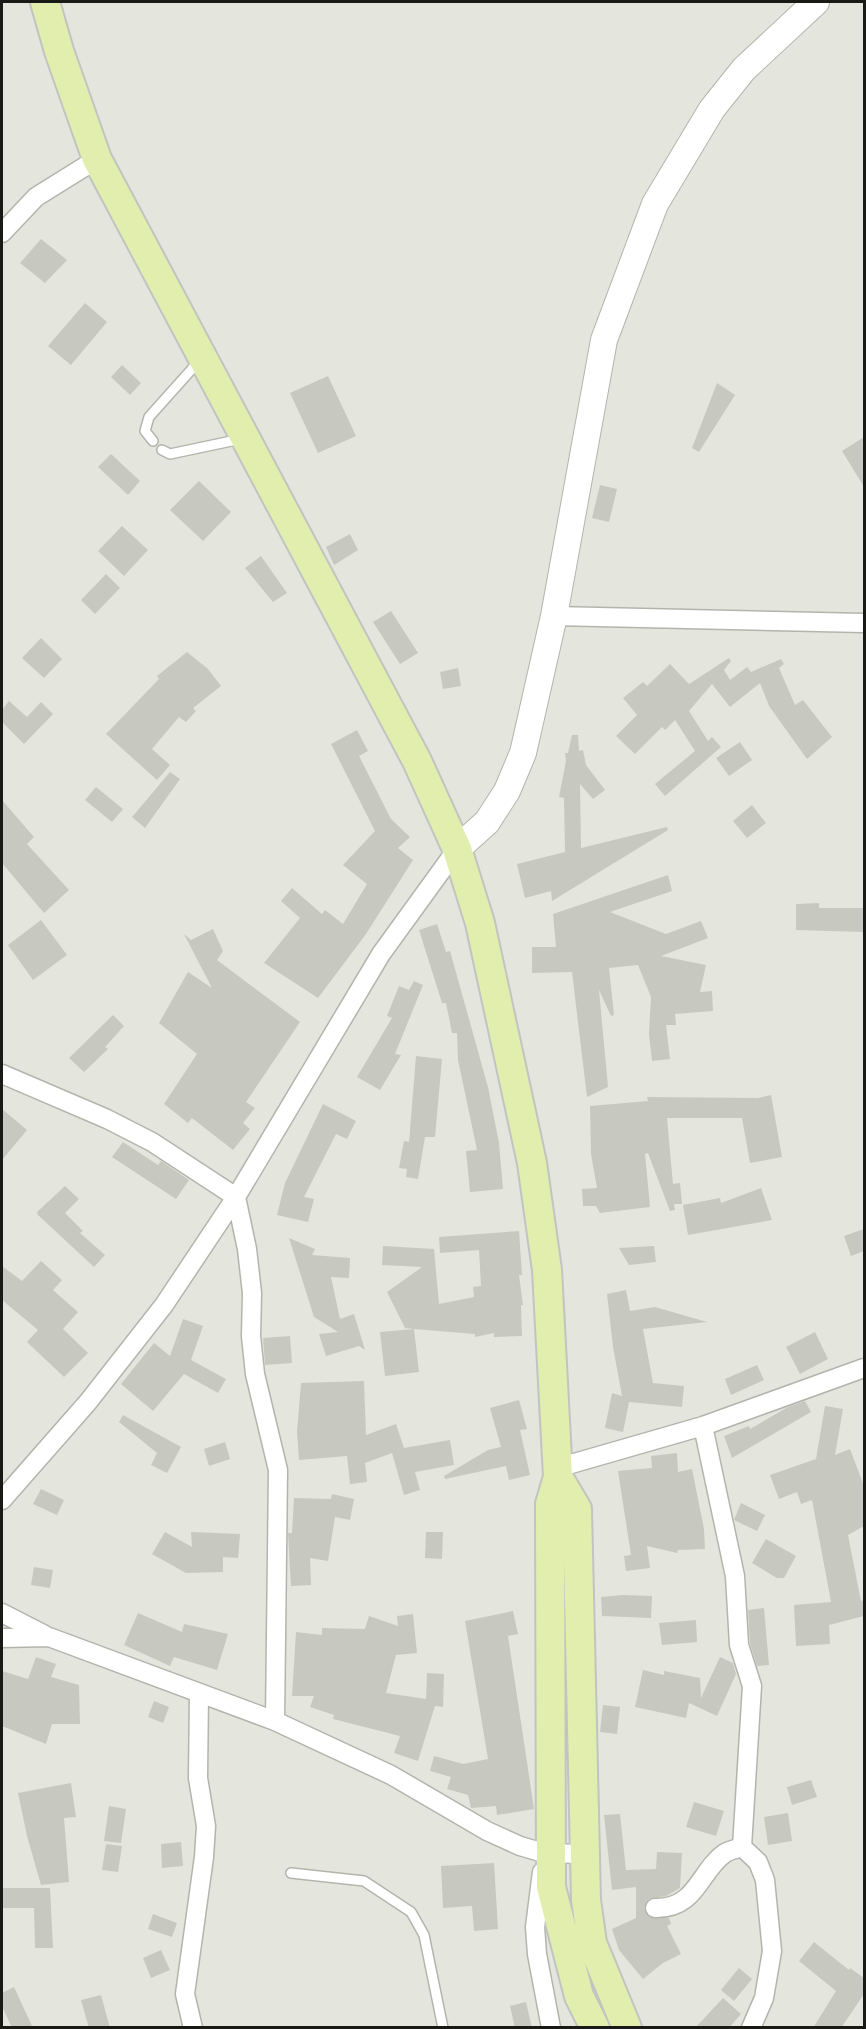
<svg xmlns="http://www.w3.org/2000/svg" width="866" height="2029" viewBox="0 0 866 2029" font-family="Raleway,sans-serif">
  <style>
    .building { fill: #c7c9c1 }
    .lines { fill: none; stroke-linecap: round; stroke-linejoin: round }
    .lane-casing { stroke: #b3b5ad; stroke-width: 12 }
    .street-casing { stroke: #b3b5ad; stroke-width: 21 }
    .secondary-casing { stroke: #b3b5ad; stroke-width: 28 }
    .primary-casing { stroke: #c3c3c2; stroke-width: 32 }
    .lane { stroke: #fff; stroke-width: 9 }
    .street { stroke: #fff; stroke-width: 18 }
    .secondary { stroke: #fff; stroke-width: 26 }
    .primary { stroke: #e1eeae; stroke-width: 28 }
  </style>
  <rect width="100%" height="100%" fill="#e4e6dd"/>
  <path class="building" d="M41,239L67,260L45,283L20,263Z
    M85,303L107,322L71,365L48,346Z
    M122,365L141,383L130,395L111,377Z
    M328,376L356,436L318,453L290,393Z
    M717,383L735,395L699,452L692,448Z
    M864,437V487L842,451Z
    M111,454L140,481L128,495L98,467Z
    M199,481L231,512L203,541L170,510Z
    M600,485L617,489L609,522L592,518Z
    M122,526L148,550L124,576L98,551Z
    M350,534L358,550L334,565L326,547Z
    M261,556L287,593L273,602L245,568Z
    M106,574L120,588L95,614L81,600Z
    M391,611L418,653L400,664L373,622Z
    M41,638L62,659L44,678L22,658Z
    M187,652L208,669L221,686L193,708L196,711L186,722L179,717L152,749L170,765L157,780L106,734L159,679L157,676Z
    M729,658L731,661L724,670L730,680L747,667L751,672L781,659L784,664L779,668L795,705L803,700L832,737L807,759L769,706L760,683L730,707L712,684L689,711L708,741L712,737L721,747L665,796L655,784L695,751L675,720L665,730L662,727L635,754L616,736L637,715L623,698L643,682L647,686L670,664L689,684Z
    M458,668L461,686L443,689L440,672Z
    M9,701L27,717L41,702L53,714L24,744L2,722V710Z
    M357,730L368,751L359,756L391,819L410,837L398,848L413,860L366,934L318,998L264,963L300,918L281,901L292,888L322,914L325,910L343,924L367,884L343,865L375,831L331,744Z
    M572,735H578L579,751L583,750L586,765L605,790L593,799L580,784L581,848L667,827L668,830L552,901L551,891L525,898L517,864L565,852L564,798L559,797L566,761L565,753H568Z
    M740,742L752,760L729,776L716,758Z
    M170,772L180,779L145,828L132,817Z
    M96,787L123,809L112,822L85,800Z
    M2,800L34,837L27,844L69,890L44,913L2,863Z
    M752,805L766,823L747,838L733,821Z
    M668,875L672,891L610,912L666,934L701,921L708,938L661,956L706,965L700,992L712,991L713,1011L675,1014L676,1025H666L670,1059L652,1061L649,1034L651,997L638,965L609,968L614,1015L611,1016L599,990L608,1087L587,1097L572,972L532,973V947H556L553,914Z
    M819,903V908H864V932L796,930V904Z
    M41,920L67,955L33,980L8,945Z
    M437,924L446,952L450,951L488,1087L499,1143L503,1189L470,1192L466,1151L477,1150L458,1060L457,1033H452L446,1003H442L419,930Z
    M213,929L223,951L217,960L300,1022L246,1102L255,1108L243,1123L250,1129L233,1150L192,1118L188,1123L164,1104L197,1054L159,1023L188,972L212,988L184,934L191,940Z
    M414,981L423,985L395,1054L401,1055L380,1090L357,1077L392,1018L387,1016L399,986L409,990Z
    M113,1015L124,1026L105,1047L108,1049L84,1072L69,1058Z
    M416,1056L442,1059L435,1137H425L418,1179L406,1177L407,1169L399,1168L404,1141L409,1142Z
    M771,1095L782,1157L750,1163L742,1118H667L673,1184L680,1183L682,1204H674L675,1210L670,1211L648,1153L645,1154L650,1207L600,1213L596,1206H583L582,1189L597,1188L591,1154L590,1106L648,1101L647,1097L758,1098Z
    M323,1104L356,1121L347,1139L336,1134L304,1197L314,1199L308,1222L277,1215L285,1183Z
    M2,1109L27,1130L2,1160Z
    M123,1142L158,1165L161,1161L189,1180L176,1199L112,1157Z
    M65,1186L79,1199L65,1213L83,1231L80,1233L105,1255L94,1267L38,1215L37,1212Z
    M761,1188L772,1220L688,1235L683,1205L720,1198L721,1203Z
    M864,1229V1251L851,1256L844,1236Z
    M519,1231L522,1275H519L523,1305H521L522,1336L494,1337V1333L475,1337V1334L414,1329L419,1372L385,1376L380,1332L414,1329L405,1328L387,1292L422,1267L382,1265L383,1246L434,1249L439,1304L474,1297L473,1287L481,1286L479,1250L440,1253L439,1237Z
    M289,1238L315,1249L312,1255L350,1258L349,1278L331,1277L340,1319L354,1314L365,1350L359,1346L326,1356L319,1334L338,1332L314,1317Z
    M654,1246L656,1262L629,1265L619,1248Z
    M41,1261L62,1280L53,1290L78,1312L63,1329L88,1353L64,1377L27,1342L38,1330L2,1300V1266L22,1281Z
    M626,1290L630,1311L655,1307L707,1322L643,1329L653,1383L684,1386L682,1407L629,1402L623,1432L605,1428L612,1393L622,1396L613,1347L607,1294Z
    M183,1319L203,1326L191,1360L226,1379L218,1393L184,1374L153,1411L121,1384L154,1343L170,1356Z
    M815,1332L828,1359L800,1374L786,1347Z
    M290,1336L292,1363L265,1365L263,1338Z
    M757,1365L764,1380L731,1395L725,1379Z
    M364,1381L366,1435L396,1424L404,1448L450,1440L454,1465L415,1472L420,1490L404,1495L392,1453L365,1463L367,1482L350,1484L347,1456L299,1460L297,1432L301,1383Z
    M519,1400L527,1429L520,1430L530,1475L509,1480L506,1466L445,1479L444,1476L488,1450L501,1447L490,1408Z
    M805,1401L811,1412L732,1458L724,1436L749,1426L750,1429L788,1407Z
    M825,1406L843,1409L835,1455L850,1449L864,1486V1526L848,1535L861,1601L864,1600V1616L829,1625L830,1644L796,1646L794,1605L831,1602L812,1500L801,1504L797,1492L779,1499L770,1475L816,1459Z
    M123,1415L181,1447L167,1473L151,1465L157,1453L119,1422Z
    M225,1442L230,1459L209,1466L204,1449Z
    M677,1453L678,1472L692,1469L704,1529L705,1549L678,1550L677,1553L647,1546L650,1568L626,1571L624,1556L631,1555L618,1471L652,1468L651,1456Z
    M41,1489L64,1500L57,1515L33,1504Z
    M332,1494L354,1499L350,1520L335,1517L328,1561L310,1558L311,1585L291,1586L288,1533H292L294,1498L331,1499Z
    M741,1503L765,1515L757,1531L734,1520Z
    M165,1532L192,1547L191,1532L240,1534L238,1558L223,1557V1572L186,1573L152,1554Z
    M426,1532H443L442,1559L425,1558Z
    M766,1539L796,1556L784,1578H777L752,1563Z
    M34,1567L53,1570L50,1588L31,1585Z
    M623,1595L652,1596L651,1618L602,1616L601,1597Z
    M764,1608L769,1665L757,1666L750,1643L748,1610Z
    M513,1611L518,1634L508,1636L534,1809L497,1815L496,1806L471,1808L468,1795L447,1789L451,1777L430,1771L434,1756L463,1764L488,1759L465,1621Z
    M138,1613L182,1632L184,1624L228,1634L217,1670L174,1657L170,1666L124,1645Z
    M413,1614L417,1653L396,1655L386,1693L426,1699L427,1673L444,1674L443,1707L435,1706L418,1761L394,1753L400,1736L333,1719L334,1715L310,1707L314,1696H292L296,1632L322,1635V1628L365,1629L369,1616L398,1626L397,1616Z
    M696,1620L697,1642L662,1645L659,1623Z
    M36,1657L56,1664L51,1677L79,1685L80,1724H52L46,1744L2,1726V1671L28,1679Z
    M720,1657L733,1663L736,1674L717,1716L689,1703L686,1718L635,1707L643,1670L664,1675V1671L700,1678L701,1698Z
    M154,1701L169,1707L163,1723L148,1717Z
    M603,1705L620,1707L617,1734L600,1732Z
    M811,1780L817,1797L792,1805L787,1787Z
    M71,1783L76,1817L64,1818L69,1882L41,1885L27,1836L18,1793Z
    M694,1802L724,1811L716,1836L686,1827Z
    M109,1806L126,1809L121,1843L104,1841Z
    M788,1813L792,1841L768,1845L764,1817Z
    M620,1814L626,1870L656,1869L657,1852L682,1853L680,1888L666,1896L649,1899L644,1908L651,1918H669L671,1924L667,1926L681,1954L663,1963L643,1979L619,1950L612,1929L636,1918V1887L612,1890L604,1815Z
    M181,1842L183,1866L162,1868L161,1844Z
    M106,1844L122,1846L118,1872L102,1870Z
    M494,1863L498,1929L474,1931L472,1906L443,1908L441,1866Z
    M2,1888H50L53,1948H35L34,1908H2Z
    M153,1914L177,1923L172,1937L148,1929Z
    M814,1942L849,1970L850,1968L864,1978V1994L841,2028H813L836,1991L799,1961Z
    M161,1950L170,1970L151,1978L143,1958Z
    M739,1968L752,1979L734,2001L721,1990Z
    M14,1987L33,2028H12L2,2006V1993Z
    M101,1995L110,2028H89L81,2000Z
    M723,1998L741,2014L729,2028H695Z
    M526,2002L532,2028H515L510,2006Z"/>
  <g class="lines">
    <defs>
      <path id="lane" d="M153,441L145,431L149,417L200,360
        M162,450L170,454L241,439
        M291,1873L364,1881L411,1912L424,1935L443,2028"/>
      <path id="street" d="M2,233L36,197L97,159
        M554,616L864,623
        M2,1074L107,1119L152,1142L236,1197L164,1305L88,1402L2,1500
        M703,1426L735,1576L739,1645L752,1686L742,1847L758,1862L765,1880L772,1951L764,1998L751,2028
        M557,1468L703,1426L864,1368
        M2,1613L45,1635
        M2,1638L49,1637L275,1721L391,1775L487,1831L520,1846L544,1853L583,1854
        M275,1721L278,1470L255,1374L251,1336L252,1293L247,1249L236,1197L381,954L457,849
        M542,1872L535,1927L537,1954L551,2028
        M655,1908C697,1909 699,1871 725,1853C730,1850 737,1849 742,1847
        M193,2028L185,1994L204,1857L206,1826L198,1778L199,1693"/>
      <path id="secondary" d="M457,849L487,822L507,791L523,753L554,616L604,340L655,204L712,109L744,69L816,2"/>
      <path id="primary" d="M45,2L59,51L97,159L417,761L457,849L480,923L532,1163L547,1270L558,1477L550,1504L551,1887L579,1996L595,2028
        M558,1477L577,1509L586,1900L592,1943L627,2028"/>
    </defs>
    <use href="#lane" class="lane-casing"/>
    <use href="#street" class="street-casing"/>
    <use href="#secondary" class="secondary-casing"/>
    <use href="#primary" class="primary-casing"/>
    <use href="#lane" class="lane"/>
    <use href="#street" class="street"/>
    <use href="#secondary" class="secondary"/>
    <use href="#primary" class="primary"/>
  </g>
  <rect width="866" height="2029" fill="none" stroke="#191916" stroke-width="6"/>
</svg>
